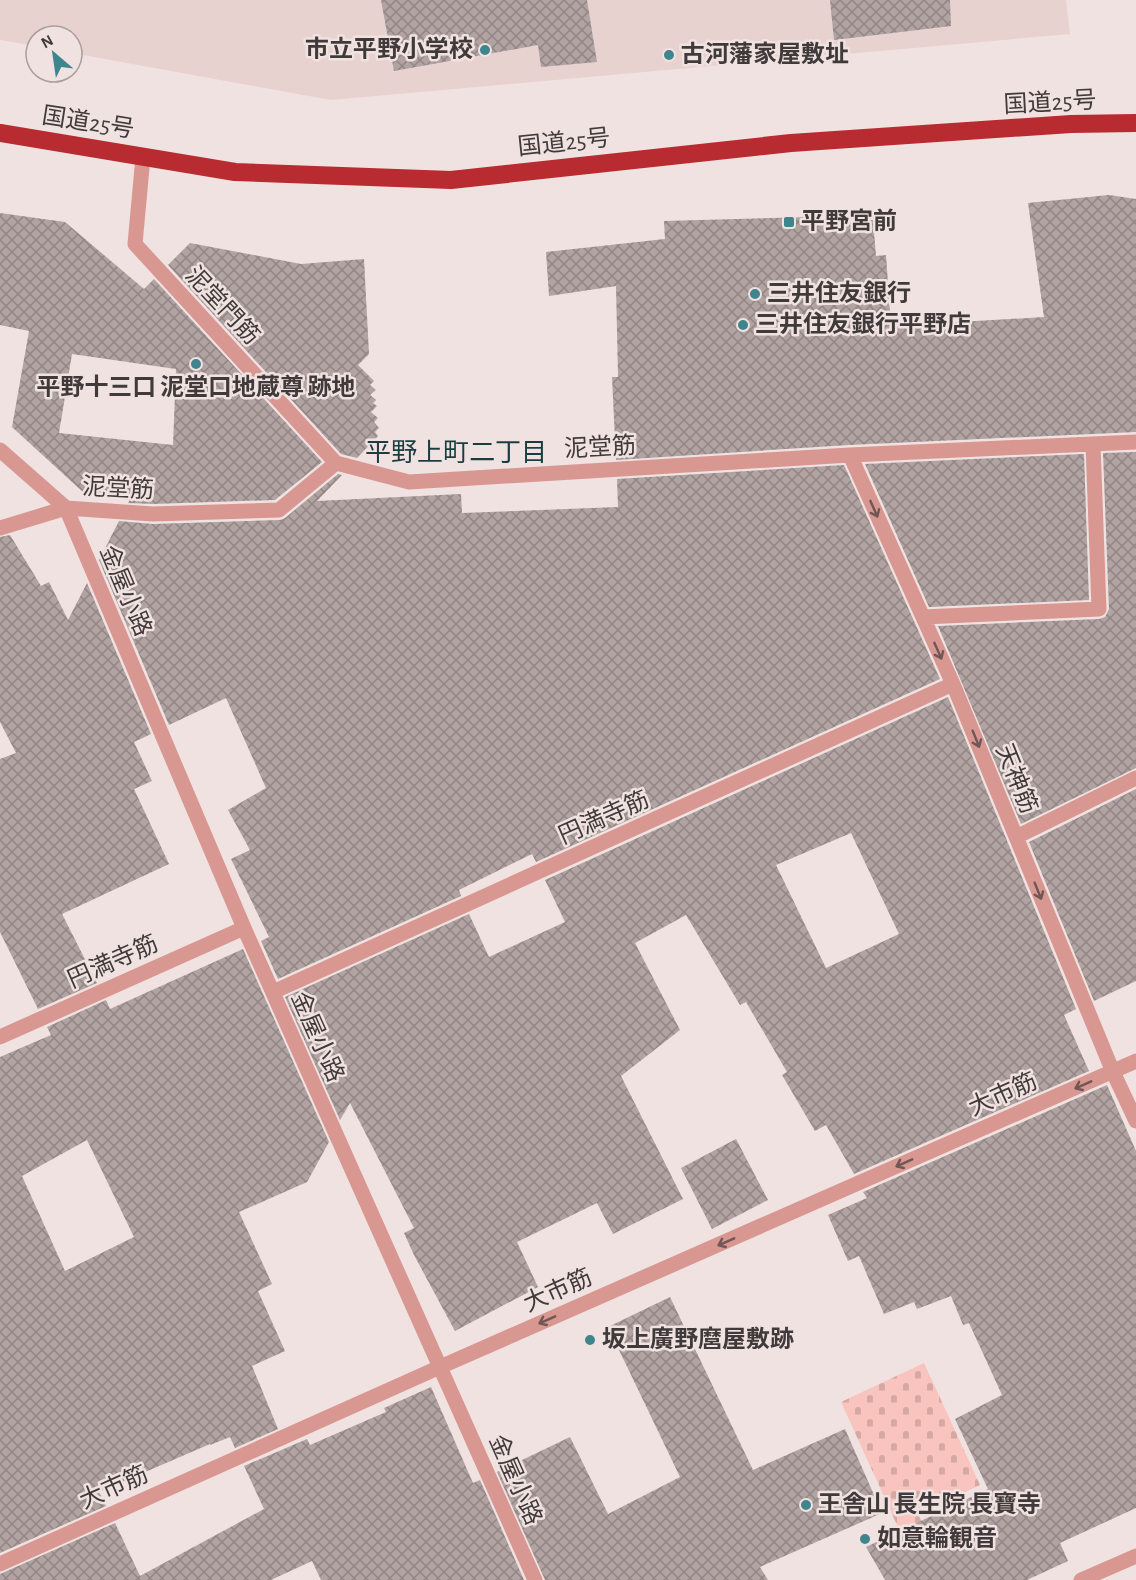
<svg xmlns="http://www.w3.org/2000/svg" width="1136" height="1580" viewBox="0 0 1136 1580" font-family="'Alegreya Sans','Noto Sans JP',sans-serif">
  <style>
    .built { fill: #e7d2d0 }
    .cemetery { fill: url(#cemetery-stones) }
    .building { fill: url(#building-cross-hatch); fill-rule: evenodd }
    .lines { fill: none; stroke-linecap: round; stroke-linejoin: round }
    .minor { stroke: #d99792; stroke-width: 15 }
    .highway { stroke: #b82b30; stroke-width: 18 }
    .oneway { stroke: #6e5754 }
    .poi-dot { fill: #3e858d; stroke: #f0e2e0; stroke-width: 2 }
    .labels { text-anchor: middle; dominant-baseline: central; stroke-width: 5; stroke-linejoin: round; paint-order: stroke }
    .poi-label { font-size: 24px; font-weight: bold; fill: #403b3a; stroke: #f0e2e0; text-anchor: start }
    .street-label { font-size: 24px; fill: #403b3a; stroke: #f0e2e0 }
    .neighbourhood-label { font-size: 26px; fill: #1b3d40; stroke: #f0e2e0 }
  </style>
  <defs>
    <pattern id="cemetery-stones" width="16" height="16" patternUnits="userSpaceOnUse" patternTransform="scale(1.5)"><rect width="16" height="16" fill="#f9c3be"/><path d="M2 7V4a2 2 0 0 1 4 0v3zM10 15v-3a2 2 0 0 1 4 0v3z" fill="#d6a8a4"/></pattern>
    <pattern id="building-cross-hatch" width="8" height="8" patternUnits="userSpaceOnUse" patternTransform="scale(1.5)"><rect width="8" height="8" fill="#b0a3a2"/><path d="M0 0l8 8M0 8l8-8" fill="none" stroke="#918685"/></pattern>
  </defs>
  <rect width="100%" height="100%" fill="#f0e2e0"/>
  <path class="built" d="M0,0H1066L1070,34L331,100L72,53V36H36V46L0,40Z"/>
  <path class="cemetery" d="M924,1363L980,1485L918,1514L949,1580L907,1547L841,1402Z"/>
  <path class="building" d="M381,0H587L597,62L541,67L538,45L394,71Z
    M830,0H950L951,26L834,40Z
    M1109,195L1136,199V432L849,445L616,460L612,377H618L616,286L549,296L546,252L665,239L664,221L810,217V225L873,220L876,256L886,255L891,326L1044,317L1028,203Z
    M0,213L65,222L144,289L154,279L322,462L275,500L153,504L128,503L131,498L84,493L12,427L29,331L0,325ZM72,354L176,369L173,445L59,433Z
    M190,243L301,264L364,259L369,354L358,365L374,381L370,385L376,390L370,395L376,400L373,403L377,406L371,412L378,418L374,422L379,428L375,432L378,436L357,458L341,454L168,265Z
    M1136,452V768L1021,824L938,626L1099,619L1105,617L1109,609L1103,453Z
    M1084,454L1089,600L929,607L865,464Z
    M844,465L940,679L536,862L532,854L459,890L461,896L278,979L261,941L269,937L231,859L250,850L228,810L266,788L226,698L169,725L99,560L119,521L153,524L280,520L285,518L338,474L342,475L317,501L461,494L462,513L618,507L617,479Z
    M10,535L41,586L49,582L68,620L87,583L151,734L134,742L152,781L134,789L169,864L62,914L97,983L38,1009L0,932V759L16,753L0,722V537Z
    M948,697L1076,1009L1064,1015L1089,1071L854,1174L826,1125L815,1131L782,1075L787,1072L746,1002L740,1005L686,915L635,943L680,1030L621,1076L683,1199L613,1234L597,1203L517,1242L538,1287L455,1331L414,1255L404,1233L414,1228L350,1103L340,1120L285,997L469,914L489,957L565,922L545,880ZM851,833L899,934L826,968L776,865Z
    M1136,789V981L1094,1001L1029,842Z
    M243,949L329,1142L307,1182L239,1212L272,1284L258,1291L285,1351L252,1366L278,1429L235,1448L230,1437L210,1445V1444L99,1492L106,1506L0,1553V1057L51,1035L47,1027L106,1000L110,1009ZM87,1140L134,1237L65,1271L22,1176Z
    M1107,1085L1136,1151V1508L1060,1543L1068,1561L1027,1580H885L866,1547L988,1489L955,1419L1002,1395L969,1323L963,1325L951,1296L917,1309L914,1302L884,1314L859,1256L848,1261L828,1215L867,1198L863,1192Z
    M736,1139L768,1200L712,1229L681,1168Z
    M670,1297L753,1470L845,1429L882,1513L760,1567L768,1580H545L497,1472L570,1437L608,1514L680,1477L608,1327Z
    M431,1387L473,1483L480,1480L524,1580H321L312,1561L271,1580H0V1574L115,1523L140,1576L264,1509L244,1466L307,1439L310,1445L386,1412L384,1408Z"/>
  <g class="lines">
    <path class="minor" d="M143,157L135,244L336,463
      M0,450L66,508L153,514L279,510L336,463
      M850,455L953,684L1113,1072L1136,1121
      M336,463L409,482L850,455L1136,442
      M66,508L244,928L535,1580
      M0,528L66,508
      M923,617L1099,609L1093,444
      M1016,837L1136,778
      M273,992L953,684
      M0,1037L244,928
      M0,1564L440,1367L1136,1061
      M1081,1580L1136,1556"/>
    <path class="highway" d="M0,133L235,172L451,180L791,143L1071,124L1136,123"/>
  </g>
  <defs><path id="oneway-shaft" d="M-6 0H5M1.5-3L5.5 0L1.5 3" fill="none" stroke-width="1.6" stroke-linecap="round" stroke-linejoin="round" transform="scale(1.5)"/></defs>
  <g class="oneway">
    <use href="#oneway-shaft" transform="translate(874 509) rotate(66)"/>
    <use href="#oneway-shaft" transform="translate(938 651) rotate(66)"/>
    <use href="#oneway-shaft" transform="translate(976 739) rotate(68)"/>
    <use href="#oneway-shaft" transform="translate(1038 891) rotate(68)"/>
    <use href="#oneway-shaft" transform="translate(1083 1085) rotate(156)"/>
    <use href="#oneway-shaft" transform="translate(904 1163) rotate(156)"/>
    <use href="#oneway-shaft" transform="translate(726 1242) rotate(156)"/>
    <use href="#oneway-shaft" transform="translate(547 1320) rotate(156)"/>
  </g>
  <g class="poi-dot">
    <circle cx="485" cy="50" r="6"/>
    <circle cx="669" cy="55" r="6"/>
    <rect x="783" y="216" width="12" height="12" rx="3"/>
    <circle cx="755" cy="294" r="6"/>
    <circle cx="743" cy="325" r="6"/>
    <circle cx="196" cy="364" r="6"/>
    <circle cx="590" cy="1340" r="6"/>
    <circle cx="806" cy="1505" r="6"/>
    <circle cx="865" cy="1539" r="6"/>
  </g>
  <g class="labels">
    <g class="poi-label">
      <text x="473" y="50" text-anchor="end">市立平野小学校</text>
      <text x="681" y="55">古河藩家屋敷址</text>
      <text x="801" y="222">平野宮前</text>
      <text x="767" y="294">三井住友銀行</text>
      <text x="755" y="325">三井住友銀行平野店</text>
      <text x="196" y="388" text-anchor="middle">平野十三口 泥堂口地蔵尊 跡地</text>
      <text x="602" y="1340">坂上廣野麿屋敷跡</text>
      <text x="818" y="1505">王舎山 長生院 長寶寺</text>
      <text x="877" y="1539">如意輪観音</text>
    </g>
    <g class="street-label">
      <text transform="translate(1050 103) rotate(-3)">国道25号</text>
      <text transform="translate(88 123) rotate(9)">国道25号</text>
      <text transform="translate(564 143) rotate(-6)">国道25号</text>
      <text transform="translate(222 306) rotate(47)">泥堂門筋</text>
      <text transform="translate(600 448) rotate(-3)">泥堂筋</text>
      <text transform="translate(118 489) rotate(3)">泥堂筋</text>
      <text transform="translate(125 591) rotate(67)">金屋小路</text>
      <text transform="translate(1016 779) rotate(68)">天神筋</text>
      <text transform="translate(604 818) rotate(-24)">円満寺筋</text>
      <text transform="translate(113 962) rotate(-24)">円満寺筋</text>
      <text transform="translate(317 1037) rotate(66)">金屋小路</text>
      <text transform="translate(1003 1095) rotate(-24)">大市筋</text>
      <text transform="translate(558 1291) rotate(-24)">大市筋</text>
      <text transform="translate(515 1480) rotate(66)">金屋小路</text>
      <text transform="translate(114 1488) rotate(-24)">大市筋</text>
    </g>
    <g class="neighbourhood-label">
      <text x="456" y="453">平野上町二丁目</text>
    </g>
  </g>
  <g transform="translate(54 54) rotate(331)"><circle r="28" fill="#f0e2e0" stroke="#aa9f9e" stroke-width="1.5"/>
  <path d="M0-4.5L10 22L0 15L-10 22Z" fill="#3e858d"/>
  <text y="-9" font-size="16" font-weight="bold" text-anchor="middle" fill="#403b3a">N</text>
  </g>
</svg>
